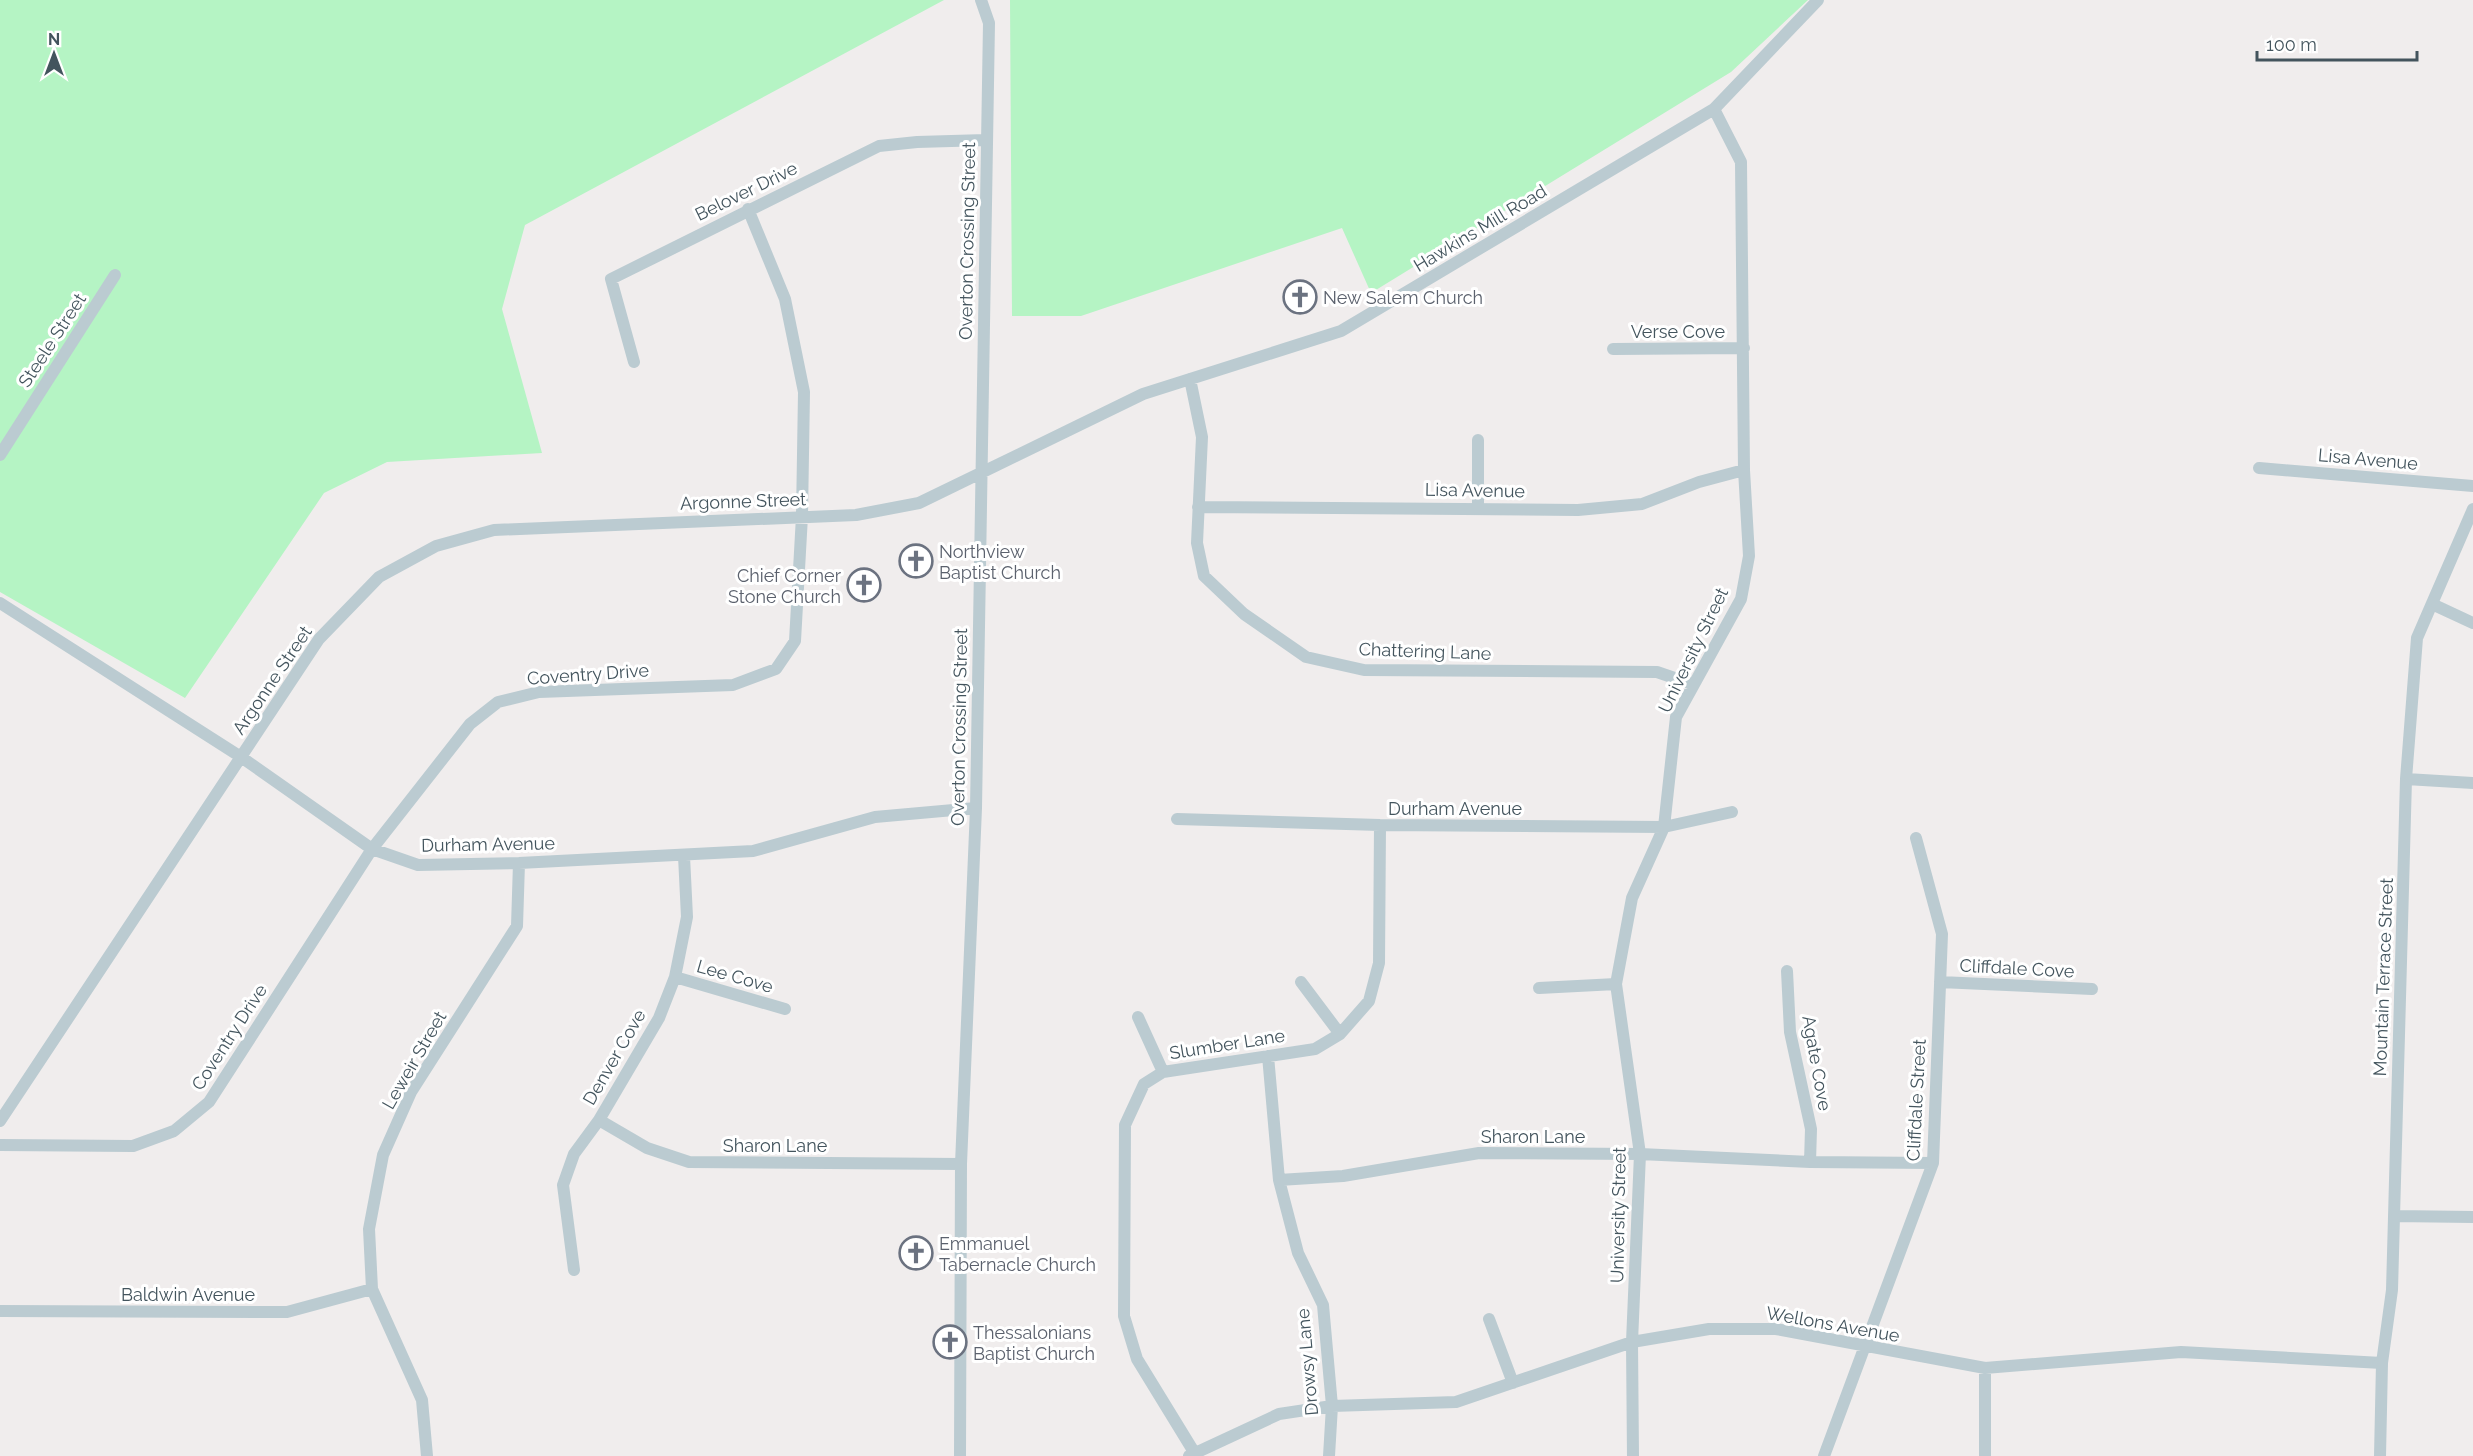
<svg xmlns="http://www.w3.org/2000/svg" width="2473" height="1456" viewBox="0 0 2473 1456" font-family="Raleway,sans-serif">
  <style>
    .green { fill: #b5f4c4 }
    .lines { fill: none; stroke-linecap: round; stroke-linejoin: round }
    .minor { stroke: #bbcbd1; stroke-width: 12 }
    .labels { text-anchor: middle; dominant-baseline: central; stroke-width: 6; stroke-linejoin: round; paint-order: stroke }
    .street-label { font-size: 18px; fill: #43545d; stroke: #fff }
    .worship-label { font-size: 18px; fill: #5b616d; stroke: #fff; text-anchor: start }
  </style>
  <rect width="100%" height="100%" fill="#f0eded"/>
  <path class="green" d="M0,0H944L525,225L502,309L542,453L387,462L324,493L185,698L0,592Z
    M1010,0H1808L1731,72L1371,293L1342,228L1081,316H1012Z"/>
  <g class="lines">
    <path class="minor" d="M1613,349L1744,348
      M634,362L611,279L879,146L917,142L986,140
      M1190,379L1202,437L1197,543L1204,576L1244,614L1306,657L1364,670L1657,672L1692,684
      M1478,440V507
      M0,455L115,275
      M2259,468L2473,486
      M1198,507L1578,510L1642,504L1699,482L1744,470
      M0,603L241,757L372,849L418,865L519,863L753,851L875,817L976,808
      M2432,604L2473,623
      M2406,779L2473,783
      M1177,819L1380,825L1664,827L1732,812
      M1787,971L1790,1032L1811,1129L1810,1162
      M675,977L785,1009
      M1301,982L1340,1034
      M1940,982L2092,989
      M1539,988L1616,984
      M1138,1017L1163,1072
      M1268,1056L1279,1180L1298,1253L1323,1305L1332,1406L1329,1456
      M599,1120L647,1148L689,1162L961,1164
      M0,1121L319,639L379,577L436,546L494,530L856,515L919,503L1143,394L1341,331L1714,109L1818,0
      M0,1145L133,1146L174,1131L209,1102L372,849L470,724L498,702L539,692L733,685L776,669L795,641L802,516L804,392L785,299L748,209
      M1279,1180L1343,1176L1479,1153L1640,1154L1810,1162L1933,1163
      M2394,1216L2473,1217
      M574,1270L563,1185L574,1154L599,1120L659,1018L675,977L687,917L684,856
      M0,1311L287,1312L372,1289
      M1489,1319L1513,1383
      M1194,1452L1137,1359L1124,1316L1125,1125L1144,1084L1163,1072L1315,1049L1340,1034L1369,1001L1379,963L1380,825
      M427,1456L422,1400L372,1289L369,1229L383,1155L411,1092L517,926L519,863
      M960,1456L961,1164L976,808L989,23L981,0
      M1189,1456L1279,1414L1332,1406L1456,1402L1632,1342L1709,1329H1776L1985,1368L2181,1352L2382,1363
      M1633,1456L1632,1342L1640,1154L1616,984L1632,898L1664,827L1676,717L1741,599L1749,556L1744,470L1741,162L1714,109
      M1824,1456L1933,1163L1942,934L1916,838
      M1985,1456V1368
      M2380,1456L2382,1363L2392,1290L2406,779L2417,638L2473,509"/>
  </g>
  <defs>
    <symbol id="church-ring" viewBox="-11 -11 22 22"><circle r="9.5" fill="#fff" stroke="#6b7280" stroke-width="1.5"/><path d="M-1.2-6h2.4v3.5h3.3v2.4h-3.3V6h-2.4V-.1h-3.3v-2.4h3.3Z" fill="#6b7280"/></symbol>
  </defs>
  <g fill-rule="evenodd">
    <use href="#church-ring" x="1281" y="278" width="38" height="38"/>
    <use href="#church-ring" x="897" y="542" width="38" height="38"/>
    <use href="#church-ring" x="845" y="566" width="38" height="38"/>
    <use href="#church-ring" x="897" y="1234" width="38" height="38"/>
    <use href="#church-ring" x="931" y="1323" width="38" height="38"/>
  </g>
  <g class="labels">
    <g class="street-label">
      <text transform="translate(746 191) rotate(-26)">Belover Drive</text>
      <text transform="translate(1480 228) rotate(-31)">Hawkins Mill Road</text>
      <text transform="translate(967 241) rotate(-89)">Overton Crossing Street</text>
      <text x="1678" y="331">Verse Cove</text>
      <text transform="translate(52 340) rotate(-57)">Steele Street</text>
      <text transform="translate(2368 459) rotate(5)">Lisa Avenue</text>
      <text transform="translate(1475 490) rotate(1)">Lisa Avenue</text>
      <text transform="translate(743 501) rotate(-2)">Argonne Street</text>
      <text transform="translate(1693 650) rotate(-64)">University Street</text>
      <text transform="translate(1425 651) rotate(2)">Chattering Lane</text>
      <text transform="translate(588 674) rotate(-4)">Coventry Drive</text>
      <text transform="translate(272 680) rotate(-56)">Argonne Street</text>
      <text transform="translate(959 727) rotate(-89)">Overton Crossing Street</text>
      <text x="1455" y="808">Durham Avenue</text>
      <text transform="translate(488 844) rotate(-1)">Durham Avenue</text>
      <text transform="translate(2017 968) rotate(3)">Cliffdale Cove</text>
      <text transform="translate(735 976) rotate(16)">Lee Cove</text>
      <text transform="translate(2383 977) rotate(-88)">Mountain Terrace Street</text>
      <text transform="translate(229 1037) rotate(-57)">Coventry Drive</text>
      <text transform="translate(1227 1044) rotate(-9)">Slumber Lane</text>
      <text transform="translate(614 1057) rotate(-60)">Denver Cove</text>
      <text transform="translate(414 1060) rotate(-60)">Leweir Street</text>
      <text transform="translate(1817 1063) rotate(80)">Agate Cove</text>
      <text transform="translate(1916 1100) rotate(-87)">Cliffdale Street</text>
      <text x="1533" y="1136">Sharon Lane</text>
      <text x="775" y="1145">Sharon Lane</text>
      <text transform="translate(1618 1215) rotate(-89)">University Street</text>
      <text x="188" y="1294">Baldwin Avenue</text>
      <text transform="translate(1833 1324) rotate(10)">Wellons Avenue</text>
      <text transform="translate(1307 1362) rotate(-95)">Drowsy Lane</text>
    </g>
    <g class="worship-label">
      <text x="1323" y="297">New Salem Church</text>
      <text x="939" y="551">Northview<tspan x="939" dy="21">Baptist Church</tspan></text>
      <text x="841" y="575" text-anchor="end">Chief Corner<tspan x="841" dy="21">Stone Church</tspan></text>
      <text x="939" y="1243">Emmanuel<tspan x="939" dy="21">Tabernacle Church</tspan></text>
      <text x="973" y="1332">Thessalonians<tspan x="973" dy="21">Baptist Church</tspan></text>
    </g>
  </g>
  <g transform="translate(54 54)" stroke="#ffffff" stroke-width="4.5" paint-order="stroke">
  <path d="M0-4.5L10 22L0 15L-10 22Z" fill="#43545d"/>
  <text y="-9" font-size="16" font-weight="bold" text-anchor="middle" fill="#43545d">N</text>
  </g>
  <path d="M2257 51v9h160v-9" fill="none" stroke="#43545d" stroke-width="3"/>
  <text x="2266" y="51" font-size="18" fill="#43545d" stroke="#ffffff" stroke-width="4.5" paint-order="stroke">100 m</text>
</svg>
